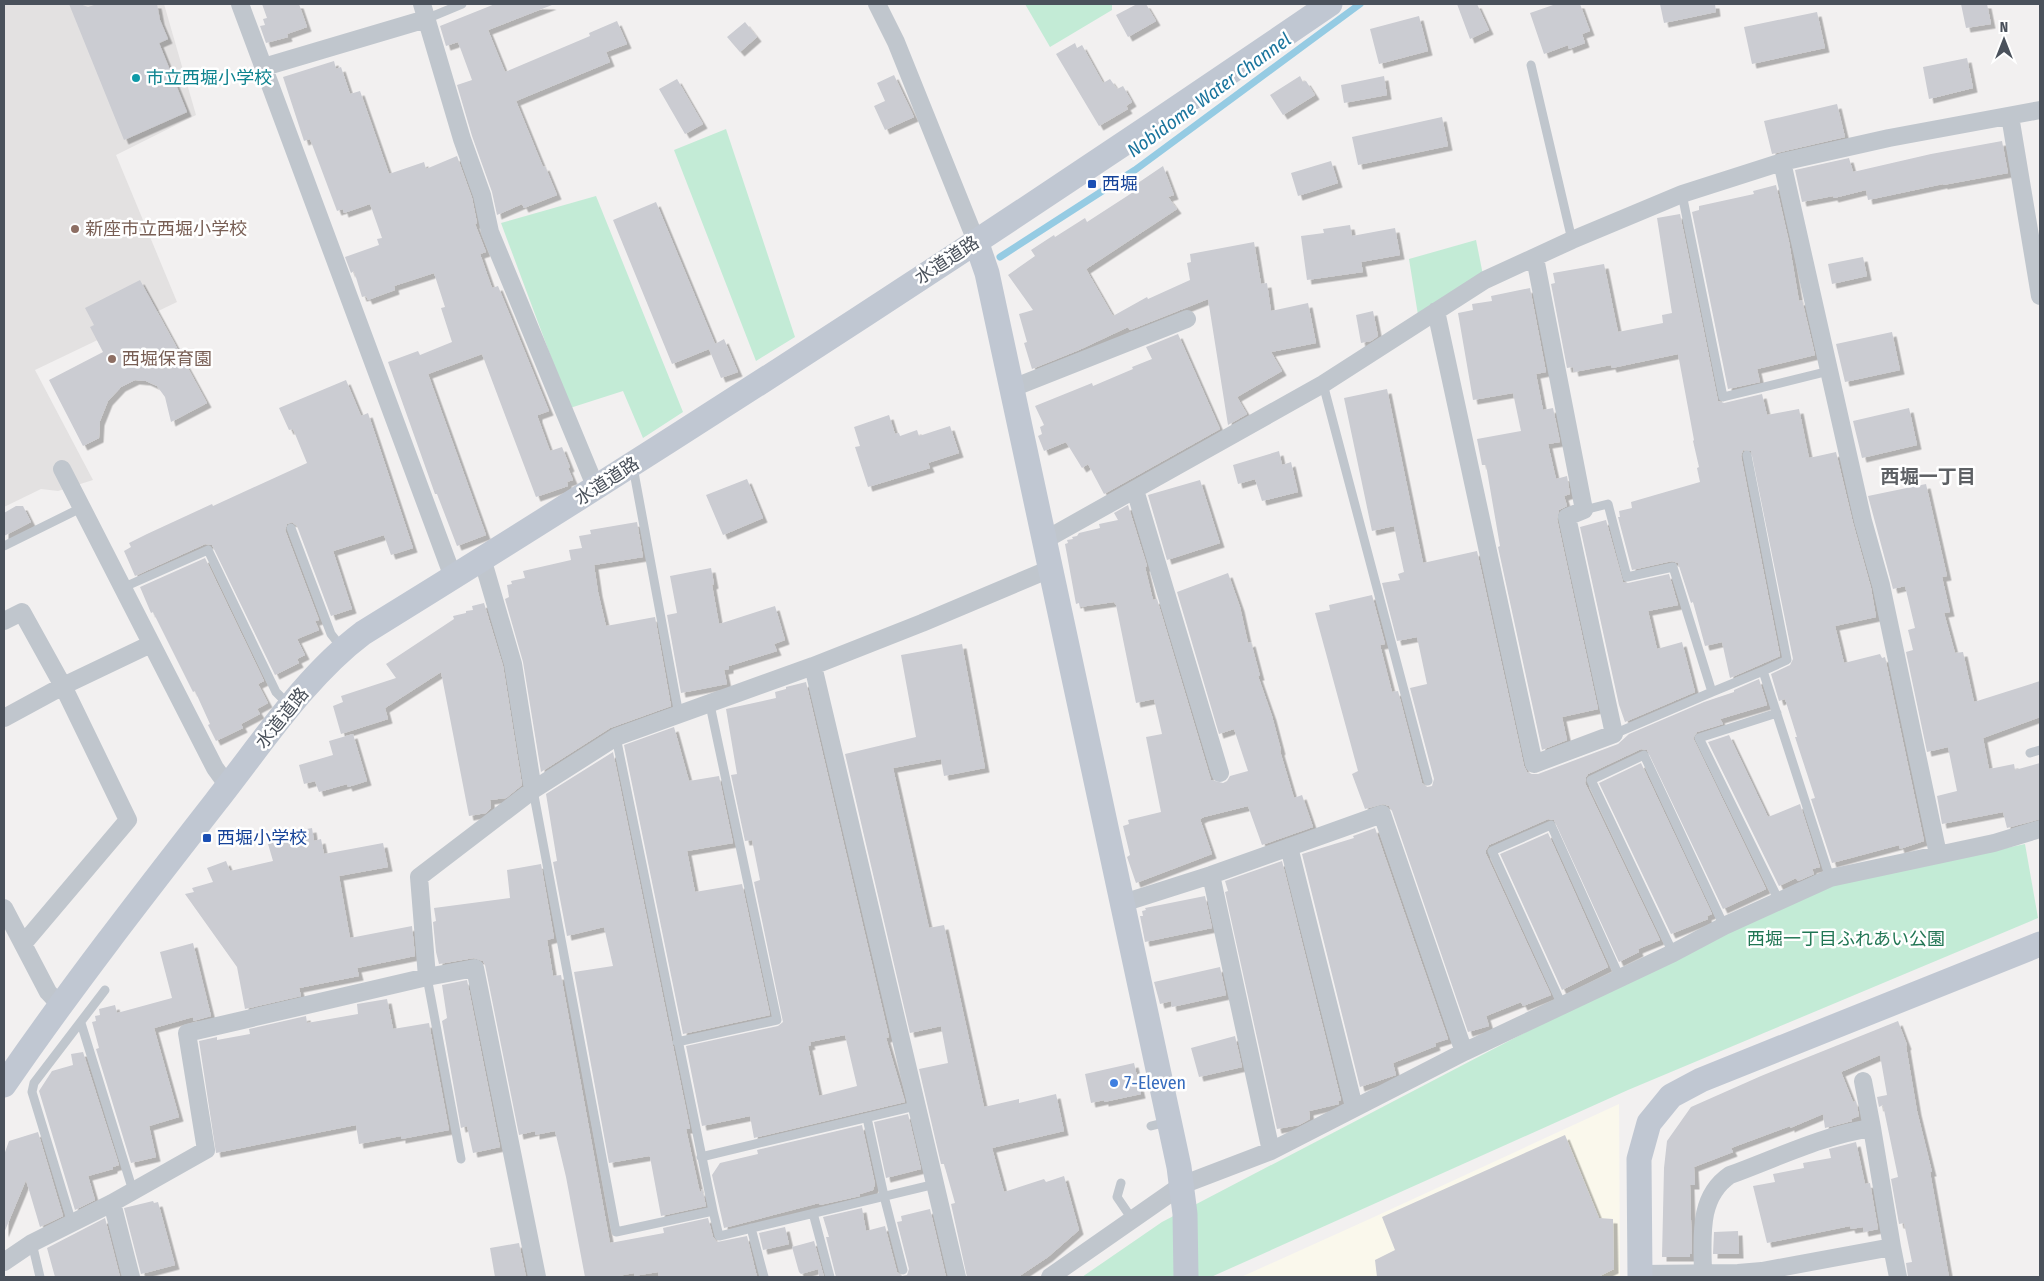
<svg xmlns="http://www.w3.org/2000/svg" width="2044" height="1281" viewBox="0 0 2044 1281" font-family="'Fira Sans Condensed','Noto Sans JP',sans-serif">
  <style>
    .commercial { fill: #faf8ec }
    .education { fill: #e3e1e1 }
    .green { fill: #c3ebd6 }
    .lines { fill: none; stroke-linecap: round; stroke-linejoin: round }
    .stream { stroke: #95cbe3; stroke-width: 7 }
    .building { fill: #cbccd2; fill-rule: evenodd; filter: url(#shadow) }
    .lane { stroke: #c0c6cd; stroke-width: 9 }
    .street { stroke: #c0c6cd; stroke-width: 18 }
    .secondary { stroke: #c0c7d2; stroke-width: 25 }
    .culture-dot { fill: #0f9aa8; stroke: #fff; stroke-width: 2 }
    .transit-dot { fill: #1a4fb4; stroke: #fff; stroke-width: 2 }
    .education-dot { fill: #8d6e63; stroke: #fff; stroke-width: 2 }
    .shop-dot { fill: #3f7fe0; stroke: #fff; stroke-width: 2 }
    .labels { text-anchor: middle; dominant-baseline: central; stroke-width: 5; stroke-linejoin: round; paint-order: stroke }
    .culture-label { font-size: 18px; fill: #0d838f; stroke: #fff; text-anchor: start }
    .transit-label { font-size: 18px; fill: #164399; stroke: #fff; text-anchor: start }
    .education-label { font-size: 18px; fill: #785e54; stroke: #fff; text-anchor: start }
    .street-label { font-size: 18px; fill: #4a515b; stroke: #fff }
    .park-label { font-size: 18px; fill: #217654; stroke: #fff }
    .shop-label { font-size: 18px; fill: #366cbe; stroke: #fff; text-anchor: start }
    .water-label { font-size: 19px; font-style: italic; fill: #1b759d; stroke: #fff }
    .neighbourhood-label { font-size: 19px; font-weight: bold; fill: #5d6064; stroke: #fff }
  </style>
  <defs>
    <filter id="shadow"><feDropShadow dx="4.5" dy="4.5" stdDeviation="0" flood-color="#0004"/></filter>
  </defs>
  <rect width="100%" height="100%" fill="#f2f0f0"/>
  <path class="commercial" d="M1619,1104L1620,1277H1241L1374,1217Z"/>
  <path class="education" d="M4,4H164L196,115L116,155L177,302L35,370L93,480L58,491L41,489L4,507Z"/>
  <path class="green" d="M1025,4H1112V10L1050,47Z
    M726,129L795,337L756,361L674,150Z
    M596,196L683,412L643,438L623,391L570,408L501,223Z
    M1476,240L1483,275L1418,315L1409,259Z
    M2025,844L2038,918L1628,1090L1211,1277H1082L1162,1222L1620,983L1831,885Z"/>
  <g class="lines">
    <path class="stream" d="M1000,257L1135,170L1360,4"/>
  </g>
  <path class="building" d="M69,4H80L88,7L97,4H157L160,20L168,39L159,43L187,112L124,140Z
    M262,4H299L307,27L287,34L288,37L266,43L260,26L265,25L263,19L267,18Z
    M495,4L552,5L488,30L505,72L590,36L589,33L617,21L627,44L606,52L610,62L516,101L543,167L545,166L557,195L524,208L522,204L497,215L492,192L472,136L457,85L472,80L458,42L446,46L440,26Z
    M1137,4H1146L1156,21L1128,37L1116,15Z
    M1457,4H1477L1489,30L1470,39Z
    M1556,4H1580L1590,31L1582,34L1585,43L1569,49L1568,45L1544,54L1530,13Z
    M1660,4H1715L1716,12L1664,23Z
    M1961,4H1987L1991,24L1966,28Z
    M1817,12L1825,48L1752,64L1744,27Z
    M1419,16L1428,51L1379,64L1370,29Z
    M745,22L757,37L740,52L727,37Z
    M1075,43L1077,48L1082,45L1103,83L1110,79L1117,89L1123,86L1132,102L1126,106L1128,109L1099,126L1056,54Z
    M1967,58L1973,88L1929,99L1923,67Z
    M334,61L336,69L341,67L350,94L360,91L389,174L424,162L426,169L457,156L472,198L477,223L475,224L486,252L480,254L492,288L498,286L549,411L538,415V418L550,451L562,447L570,467L568,468L573,480L567,482L568,486L536,497L482,354L428,374L486,535L457,546L437,494H435L388,362L418,351L420,355L452,342L441,308L445,307L434,273L394,286L395,290L368,300L366,296L362,297L354,271L351,273L345,257L379,245L377,239L382,238L370,204L344,213L343,209L337,211L310,139L304,141L283,77Z
    M894,75L914,117L885,130L874,106L885,101L877,83Z
    M1300,76L1303,82L1306,81L1315,95L1283,115L1270,95Z
    M1384,76L1387,95L1344,103L1341,85Z
    M677,79L703,124L685,134L659,89Z
    M1837,104L1845,137L1772,154L1764,121Z
    M1442,117L1448,146L1358,165L1352,137Z
    M2002,141L2008,173L1943,185V184L1868,200L1866,190L1834,198L1833,196L1802,202L1795,170L1849,158L1853,172L1931,154Z
    M1331,161L1338,183L1298,196L1291,173Z
    M1163,166L1174,195L1168,197L1177,209L1086,269L1113,316L1147,297L1148,299L1190,280L1187,263L1191,262L1190,254L1254,242L1261,284L1267,283L1271,311L1308,303L1316,343L1271,352L1282,371L1237,397L1247,414L1228,425L1208,299L1130,330L1128,327L1079,350L1032,369L1024,343L1027,342L1019,314L1033,310L1008,275L1035,256L1031,250L1054,235L1055,237L1085,218L1087,222L1138,189L1135,185Z
    M1776,185L1789,242L1799,301L1802,300L1815,355L1757,369L1760,382L1728,389L1692,212L1699,210V206L1754,194L1753,191Z
    M656,202L715,344L724,339L738,372L721,378L709,349L672,364L613,220Z
    M1680,214L1718,401L1724,403L1762,394L1767,415L1799,409L1809,458L1836,452L1853,523L1871,588L1876,617L1835,626L1844,663L1880,654L1882,658L1885,657L1924,841L1900,849L1899,845L1832,863L1811,799L1815,798L1795,737H1797L1785,699L1779,701L1771,674L1790,665L1793,659L1751,451L1743,450L1741,456L1780,656L1730,678L1722,642L1705,646L1693,602L1691,603L1678,563L1672,561L1632,570L1618,517H1620L1619,511L1632,508L1631,502L1700,482L1697,468L1699,467L1693,441L1694,440L1678,354L1612,368L1611,365L1574,372L1573,367L1567,368L1551,284L1555,283L1553,273L1604,264L1618,332L1663,323L1662,315L1672,313L1657,218Z
    M1350,225L1352,236L1395,228L1400,255L1361,262L1363,272L1307,280L1301,236L1324,233L1323,229Z
    M1863,257L1867,276L1832,284L1828,264Z
    M140,280L207,403L171,422L165,397L157,386L146,381L135,380L121,387L108,401L100,421L99,438L83,446L49,380L103,352L90,327L94,325L85,308Z
    M1530,288L1546,372L1536,374L1543,410L1553,408L1560,442L1548,444L1556,479L1567,476L1570,494L1564,496L1567,506L1559,510L1557,519L1598,709L1562,717L1567,740L1542,750L1498,547L1500,546L1486,465H1482L1477,439L1521,431L1513,393L1473,400L1458,313L1473,310L1472,304L1492,301L1491,296Z
    M1373,311L1378,336L1371,341L1361,343L1356,315Z
    M1892,332L1900,370L1845,382L1836,344Z
    M1178,334L1220,429L1104,494L1088,464L1082,468L1066,442L1044,451L1038,436L1042,434L1040,427L1044,425L1035,406L1092,383L1093,386L1133,369L1132,367L1152,359L1146,347Z
    M346,380L361,416L368,413L413,548L391,555L384,535L333,551L352,609L331,616L297,526L292,522L287,524L285,530L319,620L315,621L319,630L297,639L305,655L297,659L299,663L275,675L212,545L205,544L135,576L124,551L131,547L129,543L147,534L212,504L213,506L307,463L293,429L289,430L279,408Z
    M1387,389L1423,563L1477,551L1524,766L1527,772L1532,774H1538L1618,744L1629,734L1704,702L1734,692V690L1759,679L1767,705L1720,719L1723,724L1697,732L1693,738L1766,889L1723,909L1647,750L1641,749L1588,774L1586,777L1585,783L1660,940L1638,949L1639,952L1619,962L1554,820L1548,819L1489,845L1486,850V854L1551,995L1523,1006L1521,1002L1486,1016L1489,1026L1468,1032L1392,811L1389,806L1383,804L1365,809L1352,774L1358,771L1315,613L1330,610L1329,605L1372,595L1385,644L1380,645L1392,692L1398,691L1422,783L1427,787L1432,786L1434,779L1410,688L1427,684L1417,637L1397,641L1382,583L1400,580L1398,574L1404,572L1394,526L1372,531L1344,398Z
    M1909,408L1917,445L1862,458L1853,421Z
    M889,415L895,434L899,433L900,436L917,430L919,436L950,426L959,453L928,463L930,468L868,487L855,447L860,446L854,427Z
    M1279,451L1282,465L1291,462L1298,492L1262,501L1255,479L1238,484L1233,465Z
    M747,479L763,518L723,535L706,495Z
    M1200,480L1220,543L1167,560L1148,495Z
    M1926,484L1947,576L1942,577L1950,612L1944,613L1955,653L1963,652L1974,702L2040,681V717L1983,738L1989,769L2014,764L2015,770L2040,763V819L2007,828L2003,812L1942,824L1937,796L1957,791L1948,747L1927,752L1906,652L1913,650L1908,630L1915,628L1905,586L1893,589L1868,496Z
    M1128,505L1147,566L1145,567L1153,600L1157,599L1211,780L1223,783L1227,781L1230,776L1248,771L1234,729L1219,734L1177,592L1228,573L1240,607L1248,643L1251,642L1260,676H1258L1272,716L1281,750L1280,751L1294,798L1302,795L1313,827L1262,845L1248,806L1204,817L1200,819L1212,854L1136,883L1127,857L1130,855L1123,826L1129,824L1128,820L1161,812L1146,737L1162,734L1154,699L1136,703L1116,605L1114,602L1080,607L1079,603L1076,604L1065,544L1068,543L1067,540L1073,539L1072,537L1077,536L1079,533L1100,528L1099,524L1118,520L1114,513Z
    M16,506H23L31,522L4,536V513Z
    M1606,520L1623,582L1628,583L1669,574L1678,605L1648,611L1657,649L1682,642L1695,692L1625,722L1619,705L1580,527Z
    M637,522L643,557L594,565L598,592L606,626L655,617L671,706L610,728L541,772L523,662L505,599L509,597L507,585L512,584L511,581L525,578L523,571L571,560L569,550L582,548L579,536L591,534L590,530Z
    M205,558L264,681L258,684L268,703L257,709L260,714L241,724L243,728L216,741L208,725L210,724L195,691L193,692L153,612L151,613L140,587Z
    M711,568L714,584L712,585L719,624L775,606L785,640L774,644L777,651L729,666V669L724,670L727,684L681,693L667,615L677,613L670,576Z
    M484,603L503,666L522,785L506,798L490,800L491,808L486,813L469,816L441,672L385,708L388,719L341,734L333,706L343,702L341,696L396,678L386,664L454,619L453,616L466,613V611L473,610L472,606Z
    M962,644L985,768L944,776L941,759L893,768L929,928L944,925L984,1107L1019,1099V1103L1056,1094L1064,1131L992,1148L1004,1192L1044,1179L1046,1182L1064,1176L1079,1230L1048,1257L1018,1277H967L951,1204L955,1203L944,1164H941L919,1069L948,1063L941,1026L910,1033L845,754L916,737L901,655Z
    M806,682L889,1037L886,1038L905,1102L754,1138L750,1116L702,1126L686,1046L778,1026L783,1022L754,882L760,880L752,840L745,841L731,775L737,774L726,709L776,698L775,692L786,689V687ZM845,1035L857,1086L819,1096L808,1046L811,1045L810,1042Z
    M674,727L689,781L719,776L733,843L687,851L695,892L742,884L770,1015L683,1034L624,745Z
    M353,734L367,781L348,787L347,784L319,792L315,781L304,784L299,765L333,755L329,741Z
    M1729,735L1768,817L1800,804L1820,867L1812,869L1814,874L1798,881L1796,878L1779,886L1778,884L1708,742Z
    M613,752L690,1129H686L700,1193L702,1189L706,1206L661,1216L650,1157L649,1156L609,1163L574,972L613,966L604,927L567,936L553,862L557,861L546,794Z
    M1641,763L1712,914L1707,916L1708,919L1671,934L1599,783Z
    M312,828L314,841L321,839L324,854L383,843L388,867L339,876L350,938L412,926L415,956L357,968L359,976L299,988L301,996L245,1009L237,967L185,894L194,892L192,888L213,882L207,868L226,861L230,871L273,861L266,837Z
    M1375,828L1448,1039L1435,1043L1436,1046L1393,1063L1396,1075L1360,1087L1302,854L1354,838L1353,836Z
    M1548,833L1608,967L1562,990L1500,854Z
    M1282,861L1341,1100L1338,1101L1339,1104L1309,1111L1310,1119L1299,1125L1277,1129L1225,892L1228,891L1225,881Z
    M541,864L554,938L547,940L553,976L561,975L610,1243L664,1233L663,1228L708,1218L713,1237L717,1242L747,1236L757,1277H659L658,1272L634,1276V1273L613,1277H585L566,1177L555,1131L535,1135V1131L519,1135L485,965L483,961L474,958L439,964L436,952L433,922L436,921L434,908L510,898L507,870Z
    M1205,896L1212,928L1145,942L1140,916H1143L1142,911L1146,910L1145,908Z
    M193,943L211,1016L193,1021V1017L154,1028L179,1117L149,1126L156,1157L131,1163L96,1049L99,1048L92,1022L96,1021L95,1016L100,1015L99,1009L115,1005L117,1013L172,998L160,952Z
    M1220,967L1226,995L1172,1007L1171,1001L1160,1004L1154,982Z
    M467,980L500,1147L473,1153L467,1126L461,1128L442,1021L447,1018L442,985Z
    M387,999L393,1029L429,1023L449,1130L401,1139V1136L359,1144L356,1125L216,1153L199,1041L217,1037V1040L250,1034L249,1029L306,1016L307,1023L358,1014L357,1004Z
    M1898,1021L1907,1045L1906,1046L1917,1111L1932,1172H1930L1949,1277H1908L1906,1263L1912,1262L1904,1223L1899,1224L1891,1179L1898,1177L1883,1105L1879,1107L1877,1097L1887,1095L1880,1055L1841,1072L1853,1102L1856,1101L1859,1116L1851,1119L1852,1121L1825,1128L1823,1114L1790,1128V1126L1731,1148L1733,1152L1694,1167L1695,1185H1690L1692,1254H1690V1257H1662L1664,1168L1667,1141L1691,1107L1761,1076Z
    M1235,1036L1242,1067L1199,1077L1191,1048Z
    M83,1052L119,1165L113,1167V1169L88,1176L95,1200L75,1210L39,1091L52,1071L73,1065L71,1054Z
    M1134,1063L1141,1094L1104,1102V1100L1091,1103L1085,1074Z
    M908,1114L921,1169L886,1178L874,1122Z
    M862,1125L875,1184L873,1190L860,1194V1196L820,1205L819,1203L724,1228L712,1175L720,1163L758,1154L757,1150Z
    M38,1132L63,1216L40,1227L26,1180L4,1233V1155L9,1141Z
    M1565,1135L1599,1218L1613,1219L1614,1269L1598,1277H1377L1375,1260L1395,1250L1382,1217Z
    M1856,1142L1865,1184L1870,1183L1878,1229L1864,1232L1863,1227L1851,1229L1850,1226L1767,1243L1753,1186L1775,1182L1773,1174L1804,1168L1803,1163L1831,1158L1829,1149Z
    M153,1201L154,1203L158,1202L175,1265L141,1274L124,1208Z
    M862,1208L866,1231L885,1226L897,1272L902,1276L907,1275L909,1269L897,1222L902,1221L901,1216L930,1209L946,1277H836L826,1237H829L823,1217Z
    M105,1218L120,1277H55L47,1248Z
    M785,1227L789,1244L763,1250L759,1233Z
    M1738,1231L1739,1254H1713L1714,1232Z
    M814,1241L824,1277H819L818,1269L801,1274L799,1272L792,1247Z
    M519,1243L526,1277H495L490,1248Z"/>
  <g class="lines">
    <path class="lane" d="M426,19L462,4
      M1531,65L1572,240
      M1682,194L1723,397L1829,371
      M1323,384L1428,781
      M1747,455L1787,660L1763,671L1830,878
      M633,467L679,715
      M1584,510L1608,504L1627,577L1673,567L1712,692L1763,671
      M291,528L331,634L342,648
      M4,546L81,508
      M122,588L208,550L276,692L289,705
      M1777,713L1699,738L1779,901
      M1614,734L1712,692
      M2030,753L2040,750
      M533,790L616,1232L713,1211L616,737
      M1673,953L1591,780L1644,755L1724,926
      M427,977L461,1159
      M1562,1005L1492,851L1551,825L1620,978
      M81,1023L133,1191
      M677,1042L777,1020L710,705
      M867,1118L884,1196L903,1270
      M1151,1126L1167,1122
      M701,1157L915,1106
      M1121,1183L1117,1197L1132,1219
      M713,1211L719,1236L935,1184
      M813,1213L830,1277
      M72,1223L32,1092L34,1083L105,990
      M751,1228L764,1277
      M32,1243L40,1277"/>
    <path class="street" d="M240,4L453,577
      M422,4L462,139L482,195L490,232L596,488
      M877,4L896,42L976,241
      M264,67L426,19
      M2010,116L2040,296
      M1782,162L1863,521L1881,585L1938,854
      M1436,311L1534,764L1614,734L1567,517L1584,510L1535,258
      M1010,389L1187,319
      M62,469L215,768L228,786
      M1135,490L1220,773
      M1043,541L1323,384L1485,280L1572,240L1682,194L1782,162L1889,138L2040,110
      M482,558L513,664L533,790
      M4,621L22,612L63,686L128,820L23,944
      M813,666L957,1277
      M4,718L63,686L151,644
      M1289,847L1354,1107
      M1211,875L1271,1151
      M1123,903L1211,875L1382,814L1464,1052
      M4,908L48,992L61,1006
      M427,977L419,877L533,790L616,737L813,666L922,623L1050,569
      M1863,1081L1872,1128
      M112,1203L131,1277
      M4,1262L32,1243L112,1203L206,1150L187,1033L427,977L475,968L537,1277
      M1640,1274L1738,1273L1762,1271L1892,1247L1898,1277
      M1050,1277L1182,1185L1271,1151L1464,1052L1673,953L1724,926L1830,878L1994,843L2040,829
      M1703,1277C1703,1241 1696,1198 1730,1175C1777,1158 1823,1135 1872,1128L1892,1247"/>
    <path class="secondary" d="M976,241L987,273L1179,1167L1185,1214L1186,1277
      M4,1085C72,986 147,890 221,795C264,740 307,675 363,633C690,431 1013,221 1330,4
      M1640,1277L1639,1159L1649,1123L1671,1096L1701,1080L2040,944"/>
  </g>
  <circle class="culture-dot" cx="136" cy="78" r="5"/>
  <g class="transit-dot">
    <rect x="1087" y="179" width="10" height="10" rx="2.5"/>
    <rect x="202" y="833" width="10" height="10" rx="2.5"/>
  </g>
  <g class="education-dot">
    <circle cx="75" cy="229" r="5"/>
    <circle cx="112" cy="359" r="5"/>
  </g>
  <circle class="shop-dot" cx="1114" cy="1083" r="5"/>
  <g class="labels">
    <g class="culture-label">
      <text x="146" y="78">市立西堀小学校</text>
    </g>
    <g class="transit-label">
      <text x="1102" y="184">西堀</text>
      <text x="217" y="838">西堀小学校</text>
    </g>
    <g class="education-label">
      <text x="85" y="229">新座市立西堀小学校</text>
      <text x="122" y="359">西堀保育園</text>
    </g>
    <g class="street-label">
      <text transform="translate(947 260) rotate(-33)">水道道路</text>
      <text transform="translate(607 481) rotate(-33)">水道道路</text>
      <text transform="translate(282 718) rotate(-51)">水道道路</text>
    </g>
    <g class="park-label">
      <text x="1846" y="939">西堀一丁目ふれあい公園</text>
    </g>
    <g class="shop-label">
      <text x="1124" y="1083">7-Eleven</text>
    </g>
    <g class="water-label">
      <text transform="translate(1209 95) rotate(-36)">Nobidome Water Channel</text>
    </g>
    <g class="neighbourhood-label">
      <text x="1928" y="476">西堀一丁目</text>
    </g>
  </g>
  <rect width="2044" height="1281" fill="none" stroke="#4a515b" stroke-width="10"/>
  <g transform="translate(2004 40)" stroke="#ffffff" stroke-width="4" paint-order="stroke">
  <path d="M0-4L9 19L0 12L-9 19Z" fill="#4a515b"/>
  <text y="-8" font-size="14" font-weight="bold" text-anchor="middle" fill="#4a515b">N</text>
  </g>
</svg>
